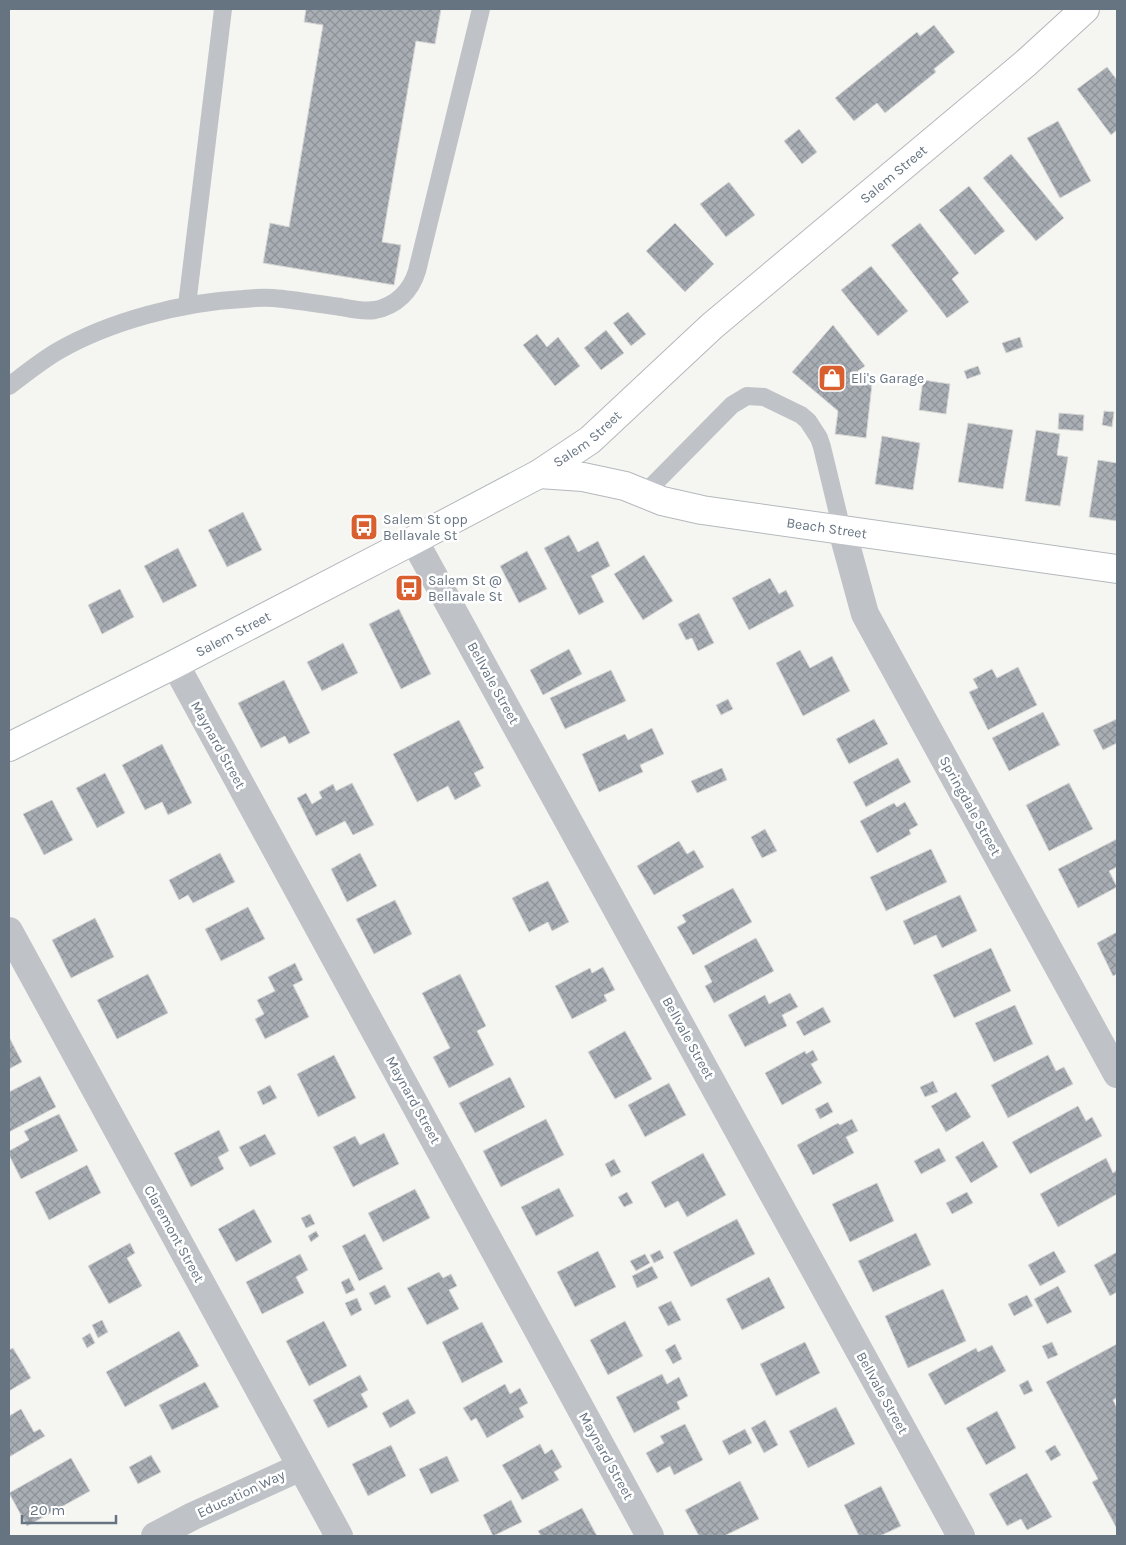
<svg xmlns="http://www.w3.org/2000/svg" width="1126" height="1545" viewBox="0 0 1126 1545" font-family="Karla,sans-serif">
  <style>
    .building { fill: url(#building-cross-hatch); stroke: #d7d7d5 }
    .lines { fill: none; stroke-linecap: round; stroke-linejoin: round }
    .secondary-casing { stroke: #b4b8bc; stroke-width: 30 }
    .lane { stroke: #bfc2c6; stroke-width: 18 }
    .street { stroke: #bfc2c6; stroke-width: 28 }
    .secondary { stroke: #fff; stroke-width: 28 }
    .labels { text-anchor: middle; dominant-baseline: central; stroke-width: 5; stroke-linejoin: round; paint-order: stroke }
    .street-label { font-size: 14px; fill: #667482; stroke: #fff }
    .poi-label { font-size: 14px; fill: #667482; stroke: #fff; text-anchor: start }
  </style>
  <defs>
    <pattern id="building-cross-hatch" width="8" height="8" patternUnits="userSpaceOnUse" patternTransform="scale(1.25)"><rect width="8" height="8" fill="#a8aeb4"/><path d="M0 0l8 8M0 8l8-8" fill="none" stroke="#8d9298"/></pattern>
  </defs>
  <rect width="100%" height="100%" fill="#f5f6f2"/>
  <path class="building" d="M306,9H441L435,44L416,41L382,242L401,245L394,285L263,263L270,223L289,227L323,25L304,22Z
    M934,25L955,52L934,69L936,72L885,113L877,103L854,121L835,98L917,32L920,36Z
    M1107,67L1117,80V130L1111,135L1077,89Z
    M1058,121L1091,181L1060,198L1027,138Z
    M799,129L817,152L802,164L784,141Z
    M1011,154L1064,218L1036,241L983,178Z
    M729,182L755,215L726,237L700,204Z
    M969,186L1005,231L975,255L939,210Z
    M675,223L714,264L685,292L646,251Z
    M920,223L959,273L952,279L969,302L947,318L891,245Z
    M871,266L908,311L878,336L841,290Z
    M628,312L646,334L631,346L613,323Z
    M833,325L865,366L858,371L872,384L866,438L835,434L838,411L792,372Z
    M606,330L624,353L601,370L584,348Z
    M537,334L547,347L558,337L580,366L555,386L523,345Z
    M1020,337L1023,347L1006,353L1002,343Z
    M978,366L981,374L967,379L964,371Z
    M923,380L950,384L946,414L919,410Z
    M1104,411L1114,412L1112,427L1102,425Z
    M1059,413L1084,415L1083,431L1058,429Z
    M968,423L1013,430L1003,489L958,482Z
    M1036,430L1060,434L1057,455L1068,457L1060,506L1025,501Z
    M882,436L920,443L913,490L875,484Z
    M1098,460L1117,463V521L1089,517Z
    M243,512L262,550L227,567L208,530Z
    M569,535L578,552L598,541L610,566L591,576L604,602L579,615L544,548Z
    M178,548L197,586L163,603L144,566Z
    M527,551L547,589L519,603L500,566Z
    M644,555L673,601L643,620L614,574Z
    M770,578L779,594L786,590L794,606L749,630L732,598Z
    M120,589L134,617L102,634L88,605Z
    M399,609L431,674L401,689L369,624Z
    M699,613L714,643L698,651L692,638L686,640L678,624Z
    M343,643L358,673L322,691L307,662Z
    M569,649L582,674L543,695L530,670Z
    M800,650L810,668L832,656L850,691L803,716L776,663Z
    M1018,667L1037,705L988,730L969,692L978,688L973,679L992,669L997,678Z
    M611,670L626,701L565,729L550,698Z
    M284,680L310,733L289,744L285,736L261,748L238,703Z
    M728,699L733,709L721,715L716,705Z
    M1043,712L1060,745L1009,771L992,738Z
    M874,719L888,744L849,764L836,739Z
    M1117,719V743L1103,750L1093,730Z
    M459,720L484,768L474,773L481,786L455,800L448,786L417,802L393,754Z
    M652,728L664,754L640,765L643,772L599,792L582,754L625,734L628,740Z
    M162,744L192,803L168,815L162,802L145,810L122,765Z
    M898,758L911,782L866,807L853,782Z
    M722,768L727,780L697,793L691,781Z
    M105,773L125,813L97,828L76,788Z
    M352,783L374,825L353,835L345,821L316,836L297,798L306,793L312,804L322,798L319,792L333,784L336,791Z
    M1069,783L1093,829L1049,851L1026,805Z
    M52,800L73,840L44,855L23,814Z
    M905,802L918,825L909,830L911,834L877,853L860,821L894,803L897,807Z
    M765,829L777,851L762,858L751,837Z
    M1117,839V867L1109,871L1117,887L1078,908L1058,869Z
    M679,841L687,854L694,850L704,867L654,895L637,866Z
    M931,849L947,882L886,911L870,877Z
    M220,853L235,882L193,903L188,895L179,900L169,880Z
    M360,853L377,886L347,902L331,869Z
    M548,881L569,922L552,931L548,922L529,932L512,898Z
    M733,888L752,922L693,955L677,927L686,922L682,915Z
    M960,895L977,931L942,948L936,935L914,945L903,921Z
    M395,900L412,934L374,954L356,919Z
    M248,907L265,939L221,961L205,929Z
    M95,918L114,957L71,978L52,940Z
    M1117,932V974L1113,976L1097,943Z
    M756,938L774,971L714,1003L705,986L712,982L704,966Z
    M991,948L1011,991L954,1018L933,975Z
    M295,963L303,980L293,985L309,1017L265,1039L255,1019L264,1014L257,1000L275,991L268,977Z
    M603,967L615,990L604,995L607,1001L572,1019L555,986L590,968L592,973Z
    M148,974L168,1013L117,1039L97,1000Z
    M460,974L486,1026L477,1031L494,1065L449,1088L433,1057L450,1048L422,993Z
    M790,993L798,1007L782,1015L787,1026L745,1047L728,1015L765,995L769,1004Z
    M1015,1005L1033,1044L994,1062L975,1023Z
    M823,1007L831,1022L804,1036L796,1022Z
    M625,1031L652,1079L615,1099L588,1052Z
    M9,1037L22,1062L9,1069Z
    M813,1050L818,1060L811,1064L822,1083L782,1105L765,1073L805,1051L806,1054Z
    M334,1055L356,1098L318,1117L297,1074Z
    M1048,1055L1056,1071L1064,1067L1073,1084L1008,1118L991,1085Z
    M40,1076L56,1107L9,1132V1092Z
    M510,1077L525,1107L475,1133L459,1103Z
    M933,1081L938,1092L925,1097L920,1087Z
    M669,1083L686,1115L645,1137L628,1105Z
    M270,1085L277,1098L263,1105L257,1092Z
    M956,1092L971,1117L946,1132L931,1106Z
    M828,1102L833,1112L820,1119L815,1109Z
    M1078,1106L1086,1121L1092,1117L1102,1136L1030,1174L1012,1142Z
    M59,1114L78,1151L21,1179L9,1155V1151L29,1140L24,1131Z
    M546,1119L564,1155L501,1187L483,1151Z
    M852,1119L858,1131L846,1137L854,1153L813,1175L797,1145L838,1123L840,1125Z
    M219,1130L229,1151L218,1157L224,1169L191,1187L174,1153Z
    M384,1133L399,1164L353,1187L333,1147L355,1136L360,1145Z
    M265,1134L276,1154L250,1167L239,1147Z
    M983,1141L998,1167L971,1183L955,1157Z
    M939,1148L946,1161L921,1174L914,1161Z
    M703,1153L726,1195L687,1217L678,1201L665,1208L651,1182Z
    M1106,1158L1113,1173L1117,1170V1194L1058,1227L1040,1194Z
    M614,1159L621,1172L611,1177L605,1164Z
    M87,1165L101,1193L49,1220L35,1192Z
    M877,1183L894,1221L850,1242L832,1204Z
    M559,1188L574,1216L536,1236L521,1207Z
    M415,1189L430,1218L383,1242L368,1213Z
    M627,1192L633,1203L624,1207L618,1197Z
    M967,1192L973,1203L952,1214L946,1203Z
    M254,1209L272,1242L236,1262L218,1229Z
    M310,1214L315,1224L306,1228L301,1218Z
    M737,1219L755,1254L691,1287L673,1252Z
    M316,1231L319,1236L311,1242L308,1236Z
    M916,1233L931,1265L873,1292L858,1261Z
    M365,1234L383,1269L359,1281L342,1246Z
    M130,1243L135,1253L127,1258L142,1286L109,1304L88,1266Z
    M660,1250L664,1258L654,1263L650,1255Z
    M598,1251L616,1287L575,1307L557,1272Z
    M1054,1251L1066,1272L1040,1286L1028,1265Z
    M1117,1252V1292L1110,1296L1094,1265Z
    M300,1254L308,1270L296,1277L304,1293L262,1314L246,1282Z
    M645,1254L650,1263L636,1271L630,1261Z
    M652,1266L658,1278L637,1288L632,1276Z
    M439,1272L443,1278L451,1274L457,1286L449,1290L459,1309L427,1325L407,1288Z
    M769,1277L785,1308L742,1330L726,1299Z
    M349,1278L355,1290L346,1294L341,1282Z
    M385,1285L391,1297L375,1305L369,1293Z
    M1058,1286L1072,1312L1047,1324L1034,1299Z
    M943,1289L966,1341L908,1368L885,1316Z
    M1027,1295L1033,1306L1014,1316L1008,1304Z
    M357,1298L362,1310L351,1316L345,1303Z
    M671,1301L681,1320L668,1326L658,1307Z
    M102,1320L108,1332L98,1338L92,1325Z
    M324,1321L347,1366L309,1386L286,1341Z
    M625,1321L643,1356L608,1375L590,1340Z
    M482,1322L503,1362L462,1383L442,1342Z
    M179,1331L199,1366L125,1407L106,1372Z
    M90,1333L95,1343L87,1348L82,1338Z
    M805,1342L820,1373L776,1396L760,1364Z
    M1052,1342L1058,1355L1048,1359L1042,1346Z
    M675,1344L682,1359L673,1364L665,1350Z
    M1117,1344V1398L1113,1400L1117,1408V1529L1092,1482L1098,1479L1046,1382Z
    M992,1345L1006,1371L945,1405L928,1374L976,1348L978,1352Z
    M13,1348L31,1378L9,1391V1350Z
    M662,1374L667,1384L679,1377L688,1396L677,1402L680,1409L634,1433L616,1397Z
    M360,1375L368,1390L361,1394L368,1407L328,1428L313,1400Z
    M1028,1380L1033,1391L1024,1395L1019,1385Z
    M205,1382L219,1407L172,1430L159,1405Z
    M505,1384L510,1394L520,1388L528,1403L519,1408L524,1417L487,1438L476,1418L471,1421L463,1408Z
    M408,1399L416,1413L390,1428L382,1413Z
    M836,1407L855,1444L808,1468L789,1431Z
    M21,1409L34,1432L40,1429L45,1436L9,1457V1416Z
    M997,1411L1016,1448L986,1465L966,1428Z
    M765,1420L778,1445L764,1453L751,1428Z
    M685,1424L703,1460L674,1475L670,1466L657,1473L646,1453L664,1443L660,1436Z
    M745,1429L752,1443L729,1455L722,1441Z
    M540,1444L545,1454L552,1449L562,1467L554,1472L559,1480L522,1500L502,1465Z
    M391,1445L406,1476L368,1496L352,1464Z
    M1055,1445L1061,1455L1051,1461L1045,1451Z
    M151,1455L161,1472L138,1484L129,1467Z
    M447,1456L459,1481L431,1494L419,1469Z
    M71,1458L90,1491L27,1526L9,1493Z
    M1027,1473L1052,1517L1027,1530L1021,1519L1007,1526L989,1494Z
    M740,1481L759,1519L724,1536H699L685,1510Z
    M881,1486L901,1526L880,1536H859L844,1505Z
    M511,1500L522,1522L493,1536L483,1515Z
    M582,1508L597,1536H541L538,1531Z"/>
  <g class="lines">
    <defs>
      <g id="secondary">
        <path id="s1" d="M539,474L583,477L625,486L662,501L702,510L1117,569"/>
        <path id="s2" d="M9,747L175,664L414,540L539,474L590,440L712,326L1026,63L1085,9"/>
      </g>
    </defs>
    <use href="#secondary" class="secondary-casing"/>
    <path class="lane" d="M187,305L223,9
      M9,386C25,374 41,361 58,351C110,321 183,302 243,299C253,298 263,297 273,298C296,300 318,304 341,307C352,309 363,312 375,310C396,306 411,291 417,271L481,9
      M644,494L732,405L747,396L764,397L801,415L808,421L819,438L822,447L842,530"/>
    <path class="street" d="M842,530L865,614L1117,1074
      M414,540L961,1536
      M175,664L650,1536
      M9,931L339,1536
      M155,1536L193,1516L301,1467"/>
    <use href="#secondary" class="secondary"/>
  </g>
  <defs>
    <symbol id="shop-square" viewBox="-11 -11 22 22"><rect x="-9" y="-9" width="18" height="18" rx="4" fill="#d95f2e" stroke="#fff"/><path d="M-5-2.5h2.3a2.7 3.5 0 0 1 5.4 0H5L5.5 6h-11ZM-1.5-2.5h3a1.5 2.3 0 0 0-3 0Z" fill="#fff"/></symbol>
    <symbol id="bus-square" viewBox="-11 -11 22 22"><rect x="-9" y="-9" width="18" height="18" rx="4" fill="#d95f2e" stroke="#fff"/><path d="M-5-6H5V4H4V6H2V4H-2V6H-4V4H-5ZM-3.5-4V0h7V-4ZM-3.5 1.2v1.5H-2V1.2ZM2 1.2v1.5H3.5V1.2Z" fill="#fff"/></symbol>
  </defs>
  <g fill-rule="evenodd">
    <use href="#shop-square" x="816" y="362" width="32" height="32"/>
    <use href="#bus-square" x="348" y="511" width="32" height="32"/>
    <use href="#bus-square" x="393" y="572" width="32" height="32"/>
  </g>
  <g class="labels">
    <g class="street-label">
      <text stroke="none"><textPath href="#s2" startOffset="1061">Salem Street</textPath></text>
      <text stroke="none"><textPath href="#s2" startOffset="656">Salem Street</textPath></text>
      <text stroke="none"><textPath href="#s1" startOffset="294">Beach Street</textPath></text>
      <text stroke="none"><textPath href="#s2" startOffset="251">Salem Street</textPath></text>
      <text transform="translate(493 683) rotate(61)">Bellvale Street</text>
      <text transform="translate(218 745) rotate(61)">Maynard Street</text>
      <text transform="translate(970 806) rotate(61)">Springdale Street</text>
      <text transform="translate(688 1038) rotate(61)">Bellvale Street</text>
      <text transform="translate(413 1100) rotate(61)">Maynard Street</text>
      <text transform="translate(174 1234) rotate(61)">Claremont Street</text>
      <text transform="translate(882 1393) rotate(61)">Bellvale Street</text>
      <text transform="translate(606 1456) rotate(61)">Maynard Street</text>
      <text transform="translate(241 1494) rotate(-25)">Education Way</text>
    </g>
    <g class="poi-label">
      <text x="851" y="378">Eli's Garage</text>
      <text x="383" y="519">Salem St opp<tspan x="383" dy="16">Bellavale St</tspan></text>
      <text x="428" y="580">Salem St @<tspan x="428" dy="16">Bellavale St</tspan></text>
    </g>
  </g>
  <rect width="1126" height="1545" fill="none" stroke="#667482" stroke-width="20"/>
  <path d="M22 1515v8h94v-8" fill="none" stroke="#667482" stroke-width="2.5"/>
  <text x="30" y="1515" font-size="15" fill="#667482" stroke="#ffffff" stroke-width="4" paint-order="stroke">20 m</text>
</svg>
